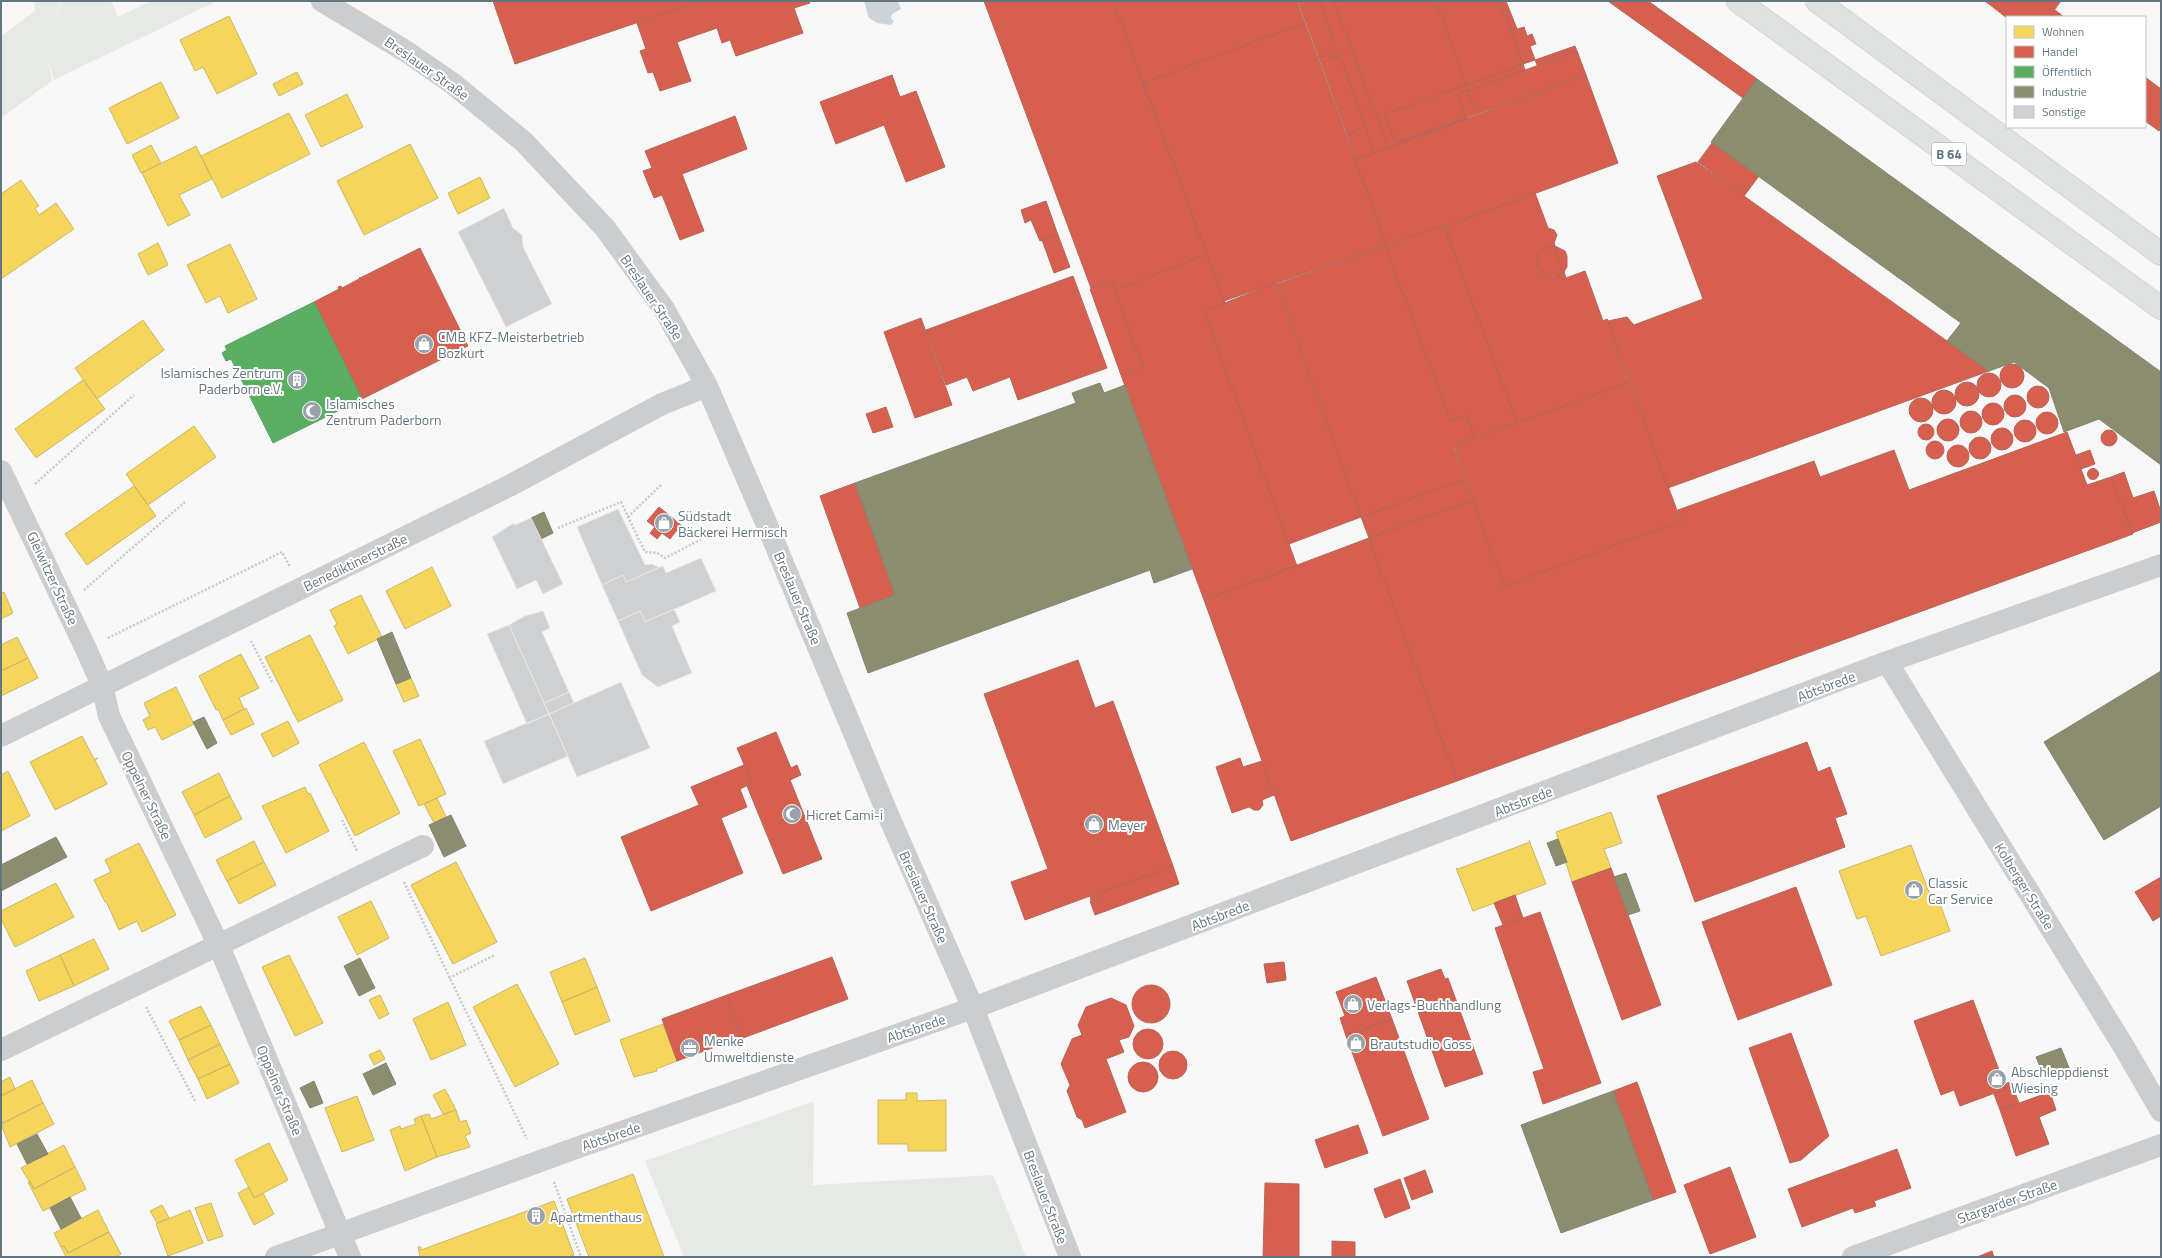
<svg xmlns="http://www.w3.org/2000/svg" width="2162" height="1258" viewBox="0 0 2162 1258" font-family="'Titillium Web',sans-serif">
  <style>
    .green { fill: #e6e9e4 }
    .water { fill: #ccd4d7 }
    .homes { fill: #f6d55c; stroke: #cab867 }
    .shops { fill: #d6604d; stroke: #b4665d }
    .public { fill: #5aae61; stroke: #5d9d6b }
    .industry { fill: #8c8c6e; stroke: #808574 }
    .building { fill: #ced0d1; stroke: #e6e6e6 }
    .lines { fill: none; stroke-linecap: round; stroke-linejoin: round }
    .highway-casing { stroke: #d3d4d4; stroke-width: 24 }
    .path { stroke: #c9cacb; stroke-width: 2.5; stroke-dasharray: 2 2; stroke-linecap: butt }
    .minor { stroke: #cccdce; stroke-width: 22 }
    .highway { stroke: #e0e1e1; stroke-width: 22 }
    .labels { text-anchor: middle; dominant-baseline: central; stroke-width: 4; stroke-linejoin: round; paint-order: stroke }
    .shield { fill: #fff; stroke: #929ea7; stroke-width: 1 }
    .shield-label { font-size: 13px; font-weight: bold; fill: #637581 }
    .street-label { font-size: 14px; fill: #637581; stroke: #fff }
    .poi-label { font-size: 14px; fill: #637581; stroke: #fff; text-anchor: start }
  </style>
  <rect width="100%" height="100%" fill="#f7f7f7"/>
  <path class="green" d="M34,1H62L53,23L63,1H111L118,17L151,1H217L54,80L48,61L52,81L1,118V36L35,11Z
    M814,1101L813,1185L993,1175L1026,1257H684L645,1161Z"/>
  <path class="water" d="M864,1H898L901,9L892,14L891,18L894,21L891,25L877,23L869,18Z"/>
  <path class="homes" d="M229,16L257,74L217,94L203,67L195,71L180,40Z
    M297,72L303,84L279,96L273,84Z
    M161,82L179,118L127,144L109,108Z
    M347,94L363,127L321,147L305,115Z
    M289,113L310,154L222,198L201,156Z
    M410,144L438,198L364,235L337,181Z
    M151,145L161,163L141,173L132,155Z
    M196,146L212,179L179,195L190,215L168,226L142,173Z
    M480,177L490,198L458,214L448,193Z
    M21,180L39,206L35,208L39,215L56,203L74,229L1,279V194Z
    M158,243L168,265L148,275L138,254Z
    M230,244L257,299L228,313L220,296L206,303L187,265Z
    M143,320L164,350L97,399L75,368Z
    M83,380L105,409L36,458L15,429Z
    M194,426L216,457L148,505L126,474Z
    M134,486L156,516L87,565L65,534Z
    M432,567L451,606L405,629L386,591Z
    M4,592L13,613L1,619V593Z
    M361,595L382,637L348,654L334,626L337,624L330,610Z
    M310,635L343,700L298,722L265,657Z
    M17,637L28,658L1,671V645Z
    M241,654L259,688L239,698L244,709L223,720L218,709L216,710L199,676Z
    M28,658L38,678L1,696V671Z
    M411,678L419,696L404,702L396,684Z
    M176,687L194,724L162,740L155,727L148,730L143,720L150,716L144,703Z
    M246,708L254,724L231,735L223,720Z
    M288,721L299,743L273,757L261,734Z
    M82,736L94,759L98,758L95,760L107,784L55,810L30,762Z
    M420,739L446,794L419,806L393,751Z
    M364,742L400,813L355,836L319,765Z
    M8,771L30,816L1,831V775Z
    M219,773L230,796L194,815L182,792Z
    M305,787L308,794L310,793L329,831L286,853L262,806Z
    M230,796L242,819L205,838L194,815Z
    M437,798L446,817L434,823L424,804Z
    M1611,812L1622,843L1604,849L1611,868L1572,882L1556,832Z
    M1529,840L1546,884L1473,911L1456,868L1458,869L1530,842Z
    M254,841L264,862L227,881L216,860Z
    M139,843L176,915L142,932L137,921L119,930L106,901L105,902L94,880L111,872L105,860Z
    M1911,845L1932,900L1938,898L1950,931L1881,956L1866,916L1857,919L1839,871Z
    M264,862L276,885L239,904L227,881Z
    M456,862L497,942L453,964L411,885Z
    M56,883L74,917L15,947L1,919V911Z
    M371,901L389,938L357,955L338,917Z
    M94,939L109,969L74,986L60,955Z
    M60,955L74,986L39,1001L26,971Z
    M289,955L323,1023L295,1036L262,967Z
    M585,958L597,987L562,1002L550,972Z
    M517,984L559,1064L515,1087L473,1007Z
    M597,987L610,1021L575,1035L562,1002Z
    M380,995L389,1014L379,1019L369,1000Z
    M448,1002L466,1045L431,1060L413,1019Z
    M201,1006L211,1025L179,1040L169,1021Z
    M663,1024L677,1061L656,1069L657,1071L634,1077L620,1040Z
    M211,1025L220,1044L188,1060L179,1040Z
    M220,1044L230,1064L198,1079L188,1060Z
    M380,1050L385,1059L374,1065L369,1055Z
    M230,1064L239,1083L207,1099L198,1079Z
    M10,1077L15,1089L1,1096V1082Z
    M32,1080L43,1103L1,1124V1096Z
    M445,1089L456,1110L443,1114L433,1095Z
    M906,1093H917V1101L946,1100V1151H908V1144H878V1100H906Z
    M357,1096L374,1140L342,1152L325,1108Z
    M43,1103L54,1124L10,1147L1,1124Z
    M456,1110L460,1122L466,1120L471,1133L465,1136L470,1147L437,1157L421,1116L429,1114L431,1119Z
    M421,1116L437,1157L405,1171L390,1130L400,1126L401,1129L416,1124L414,1119Z
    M269,1143L288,1180L254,1198L235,1160Z
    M64,1145L75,1167L34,1189L21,1168Z
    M75,1167L86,1189L43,1211L28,1182L30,1181L34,1189Z
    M633,1174L664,1257H589L567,1199Z
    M249,1187L254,1198L263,1193L274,1214L254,1225L238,1193Z
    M554,1201L574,1255L568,1257H420L418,1247H421V1250Z
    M211,1203L223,1236L208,1241L195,1208Z
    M162,1205L169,1218L157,1223L150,1211Z
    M98,1210L109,1232L68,1253L64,1246L61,1247L54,1233Z
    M190,1210L203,1243L168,1256L156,1224Z
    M109,1232L121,1254L115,1257H66L61,1247L64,1246L68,1253Z"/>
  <path class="shops" d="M493,1H701L515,64Z
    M701,1H809L810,3L794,8L803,33L736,56L730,40L722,43L717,28L677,42L691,81L660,91L653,72L648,73L640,51L646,49L637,23Z
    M984,1H1113L1207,254L1115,290L1112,281L1091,288Z
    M1113,1H1297L1305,23L1143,83Z
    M1298,1H1319L1339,56L1331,59L1329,54L1319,58Z
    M1319,1H1334L1388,148L1374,153L1365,127H1366Z
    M1334,1H1436L1466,85L1385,114L1395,143L1466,118L1467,119L1388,148Z
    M1436,1H1500L1523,64L1466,85Z
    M1500,1H1506L1517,29L1511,31Z
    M1608,1H1648L1757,79L1743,98Z
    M1985,1H2061L2049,17L2007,18Z
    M2055,10L2064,17H2049Z
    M1305,23L1387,245L1224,301L1143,83Z
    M1524,27L1527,36L1532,34L1536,44L1530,46L1535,60L1523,64L1511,31Z
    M1575,46L1578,54L1577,51L1537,65L1535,60Z
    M1577,51L1586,75L1477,114L1468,91Z
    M1329,54L1331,59L1340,56L1366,127L1347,134L1319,58Z
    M1523,64L1525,70L1468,91L1477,114L1466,118L1458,94L1468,90L1466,85Z
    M892,75L900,97L916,91L945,167L906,182L884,125L836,144L820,102Z
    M1586,75L1618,163L1444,227V225L1387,245L1355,160Z
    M2145,77L2161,89V129L2159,131L2145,121Z
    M1466,85L1468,90L1458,94L1466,118L1395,143L1385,114Z
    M735,116L747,149L682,174L704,231L680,240L662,195L654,198L643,171L652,168L645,151Z
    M1365,127L1374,153L1356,160L1347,134Z
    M1712,143L1759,176L1744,196L1698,162Z
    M1696,162L1744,196L1989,371L1668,488L1608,321L1627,317L1634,325L1703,299L1657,176Z
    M1535,193L1548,228L1554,230L1557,235L1554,243L1555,246H1548L1538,254V267L1546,276L1553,277L1564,272L1566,278L1585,271L1603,321L1607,319L1608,321L1629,382L1517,423L1444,227Z
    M1046,201L1058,235L1040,241L1031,220L1025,223L1021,210Z
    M1444,225L1517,423L1475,438L1467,415L1451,421L1385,246Z
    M1058,235L1070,267L1054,273L1042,240Z
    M1385,246L1451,421L1467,415L1475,438L1453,446L1465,479L1361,517L1277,284Z
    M1548,246H1555L1564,272L1559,276H1546L1538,267V254Z
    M1555,246L1565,251L1567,256V267L1564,272Z
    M420,248L468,346L362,399L314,302L339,289L338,287L341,286L342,288L359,279L360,277V278Z
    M1207,254L1225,303L1204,311L1297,566L1204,600L1121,375L1143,367L1115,290Z
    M1073,276L1107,368L1018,400L1010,377L973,391L967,377L946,385L926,330Z
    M1112,281L1143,367L1121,375L1090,289Z
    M1276,283L1361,517L1289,544L1204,311Z
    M921,318L952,405L915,418L884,332Z
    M2000 376a12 12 0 1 1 24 0a12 12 0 1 1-24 0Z
    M1977 385a12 12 0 1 1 24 0a12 12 0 1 1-24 0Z
    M1629,382L1681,521L1504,586L1454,446Z
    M1955 394a12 12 0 1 1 24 0a12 12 0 1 1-24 0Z
    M2027 397a11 11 0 1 1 22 0a11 11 0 1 1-22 0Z
    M1932 402a12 12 0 1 1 24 0a12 12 0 1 1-24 0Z
    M2004 406a11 11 0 1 1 22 0a11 11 0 1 1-22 0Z
    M1909 410a12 12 0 1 1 24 0a12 12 0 1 1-24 0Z
    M1982 414a11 11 0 1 1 22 0a11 11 0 1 1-22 0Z
    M886,407L893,427L873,433L866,414Z
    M1960 422a11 11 0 1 1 22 0a11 11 0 1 1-22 0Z
    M2036 423a11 11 0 1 1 22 0a11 11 0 1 1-22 0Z
    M1937 430a11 11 0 1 1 22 0a11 11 0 1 1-22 0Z
    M2014 431a11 11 0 1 1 22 0a11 11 0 1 1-22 0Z
    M1918 432a8 8 0 1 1 16 0a8 8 0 1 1-16 0Z
    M1991 439a11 11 0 1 1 22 0a11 11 0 1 1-22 0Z
    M2101 438a8 8 0 1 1 16 0a8 8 0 1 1-16 0Z
    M2067,432L2087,485L2111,477L2133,534L1457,781L1369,538L1473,500L1504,586L1681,521L1678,510L1814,461L1820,477L1894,450L1909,490Z
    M1969 448a11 11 0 1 1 22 0a11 11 0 1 1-22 0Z
    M1926 450a9 9 0 1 1 18 0a9 9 0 1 1-18 0Z
    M1947 456a11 11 0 1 1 22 0a11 11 0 1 1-22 0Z
    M2090,450L2095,464L2081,469L2076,455Z
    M2087.5 474a5.5 5.5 0 1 1 11 0a5.5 5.5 0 1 1-11 0Z
    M2124,472L2133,498L2154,491L2161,512V522L2132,533L2111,477Z
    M1465,479L1473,500L1369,538L1361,517Z
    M855,483L895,595L860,608L820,496Z
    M659,507L681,525L670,539L662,533L657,539L650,533L655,527L647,521Z
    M1369,538L1457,781L1291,841L1204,600Z
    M1078,660L1095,708L1113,701L1173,866L1099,893L1101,897L1091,900L1090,896L1025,920L1011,882L1048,869L984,694Z
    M776,732L791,768L797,765L801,775L790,780L822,859L783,874L747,786L752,783L737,748Z
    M1807,742L1818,772L1830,767L1847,814L1835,818L1845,847L1695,902L1657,796Z
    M1240,758L1243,767L1262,761L1274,795L1262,800L1263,805L1259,810H1254L1249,807L1232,813L1216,767Z
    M744,765L752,783L740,789L747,807L721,818L743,873L651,911L621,837L699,805L691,787Z
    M1173,866L1179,884L1095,915L1090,901L1101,897L1099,893Z
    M1611,868L1661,1005L1622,1020L1572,882Z
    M2161,877V916L2153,921L2135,892Z
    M1796,887L1832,985L1738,1020L1702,922Z
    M1515,895L1523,918L1503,925L1494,903Z
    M1540,912L1601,1083L1543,1104L1533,1072L1544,1069L1495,928Z
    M832,957L848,999L743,1038L727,995Z
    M1284,962L1286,980L1267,983L1264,964Z
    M1441,969L1445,979L1448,978L1483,1074L1445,1087L1407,981Z
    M1376,977L1392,1019L1346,1036L1340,1018L1345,1016L1336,992Z
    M1132 1004a19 19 0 1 1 38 0a19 19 0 1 1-38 0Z
    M727,995L742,1037L677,1061L662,1019Z
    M1111,998L1126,1005L1134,1026L1129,1037L1119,1040L1124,1052L1106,1059L1126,1112L1085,1128L1082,1120L1077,1117L1067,1091L1070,1085L1061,1064L1072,1039L1082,1035L1078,1025L1086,1007Z
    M1973,1000L2006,1089L1960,1106L1954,1090L1941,1095L1914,1021Z
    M1392,1019L1429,1119L1383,1136L1346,1036Z
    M1133 1044a15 15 0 1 1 30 0a15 15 0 1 1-30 0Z
    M1791,1033L1829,1136L1801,1160L1790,1163L1749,1048Z
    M1159 1065a14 14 0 1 1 28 0a14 14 0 1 1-28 0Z
    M1128 1077a15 15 0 1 1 30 0a15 15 0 1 1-30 0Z
    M1637,1082L1676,1192L1653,1200L1613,1091Z
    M2011,1082L2019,1103L2000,1110L1994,1094L2006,1089L2004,1084Z
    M2050,1092L2056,1110L2039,1117L2049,1144L2016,1156L2000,1110Z
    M1358,1125L1368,1153L1325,1168L1315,1140Z
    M1897,1149L1911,1188L1874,1201L1876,1206L1855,1213L1853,1208L1802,1227L1788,1189Z
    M1730,1167L1756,1237L1710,1254L1684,1185Z
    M1425,1170L1433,1192L1412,1200L1404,1178Z
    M1400,1179L1410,1208L1385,1218L1374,1189Z
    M1265,1183L1299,1184V1257H1263Z
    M1332,1241L1355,1242V1257H1332Z
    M1992,1251L1994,1257H1977Z"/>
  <path class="public" d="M314,302L362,399L273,443L231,359L226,361L222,353L227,350L225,346Z"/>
  <path class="industry" d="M1757,79L2161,372V465L2099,419L2064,432L2049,388L2014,362L1989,371L1947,341L1961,323L1711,142Z
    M1100,383L1104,393L1125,385L1192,569L1154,583L1150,570L868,673L847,613L895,595L855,483L1076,403L1072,393Z
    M544,512L553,533L541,539L531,518Z
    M392,632L411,678L396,684L377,639Z
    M2161,671V806L2104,840L2044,742Z
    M204,717L217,743L207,749L193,722Z
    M451,815L466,846L444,857L429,825Z
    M56,837L67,857L1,891V865Z
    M1558,839L1567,862L1556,866L1547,843Z
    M1626,873L1640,911L1628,915L1614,877Z
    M360,958L375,988L359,996L344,966Z
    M2061,1048L2070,1070L2045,1079L2036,1057Z
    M386,1063L396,1084L373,1095L363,1074Z
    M314,1081L323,1103L310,1108L300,1088Z
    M1613,1091L1653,1200L1561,1233L1521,1125Z
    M37,1134L48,1154L27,1164L17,1144Z
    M70,1197L81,1218L61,1229L50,1208Z"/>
  <path class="building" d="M504,208L513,228L522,235L523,247L552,304L506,327L458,232Z
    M618,509L645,565L652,564L658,567L663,566L626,582L623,575L602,585L577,527Z
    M531,518L563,584L543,594L536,580L517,589L492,537L514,523L515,525Z
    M701,558L716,591L645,622L640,611L618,621L602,585L623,575L626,582L663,566L666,573Z
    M674,609L680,622L672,626L692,673L658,687L642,675L618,621L640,611L645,622Z
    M543,611L550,628L542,632L569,692L544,703L509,625L525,616Z
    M509,625L549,714L527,724L487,634Z
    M621,682L650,748L577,777L549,714Z
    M569,692L574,703L549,714L544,703Z
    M549,714L568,756L503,784L484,741Z"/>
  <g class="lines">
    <defs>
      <path id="highway" d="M1738,1L2161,308
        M1817,1L2161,254"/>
    </defs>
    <use href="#highway" class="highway-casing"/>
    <path class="path" d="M35,484L134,395
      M628,517L661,485
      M558,528L621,502L645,552L657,553L665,558L704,538
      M84,590L186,501
      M108,638L282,552L290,567
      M251,641L273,684
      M342,820L357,851
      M404,882L527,1139
      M449,978L495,955
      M146,1007L196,1103
      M554,1182L581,1257"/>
    <path class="minor" d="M322,1L407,52L452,83L524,142L605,228L664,309L707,386L767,525L889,817L973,1008L1070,1257
      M1,471L86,649L102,685L109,716L219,946L350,1257
      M1887,662L2124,1047L2161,1111
      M1,736L509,486L662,404L707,386
      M1,1050L423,846
      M276,1257L579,1147L973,1008L1887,662L2161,565
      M1853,1257L2161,1145"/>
    <use href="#highway" class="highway"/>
  </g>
  <defs>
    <symbol id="shop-disc" viewBox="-11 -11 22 22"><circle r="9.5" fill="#97a2aa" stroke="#fff"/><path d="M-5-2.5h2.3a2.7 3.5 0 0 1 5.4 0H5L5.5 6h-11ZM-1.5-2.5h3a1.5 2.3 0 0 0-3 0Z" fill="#fff"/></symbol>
    <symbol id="building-disc" viewBox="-11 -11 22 22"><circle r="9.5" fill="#97a2aa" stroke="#fff"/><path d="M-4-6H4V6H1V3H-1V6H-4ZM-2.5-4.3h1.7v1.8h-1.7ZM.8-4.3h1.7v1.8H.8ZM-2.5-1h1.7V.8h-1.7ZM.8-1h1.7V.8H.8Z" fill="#fff"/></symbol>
    <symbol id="mosque-disc" viewBox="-11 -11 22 22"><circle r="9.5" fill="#97a2aa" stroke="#fff"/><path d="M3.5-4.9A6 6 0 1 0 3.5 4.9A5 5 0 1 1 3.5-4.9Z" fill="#fff"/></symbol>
    <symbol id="office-disc" viewBox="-11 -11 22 22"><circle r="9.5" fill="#97a2aa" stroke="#fff"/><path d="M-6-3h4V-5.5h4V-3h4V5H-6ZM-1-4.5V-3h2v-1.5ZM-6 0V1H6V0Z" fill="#fff"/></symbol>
  </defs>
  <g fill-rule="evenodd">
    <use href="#shop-disc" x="413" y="333" width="22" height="22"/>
    <use href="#building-disc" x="286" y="369" width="22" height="22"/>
    <use href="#mosque-disc" x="301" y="400" width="22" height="22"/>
    <use href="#shop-disc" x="653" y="512" width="22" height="22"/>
    <use href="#mosque-disc" x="781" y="803" width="22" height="22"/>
    <use href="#shop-disc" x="1083" y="813" width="22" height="22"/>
    <use href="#shop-disc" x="1903" y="879" width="22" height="22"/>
    <use href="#shop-disc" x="1342" y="993" width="22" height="22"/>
    <use href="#shop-disc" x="1345" y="1032" width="22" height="22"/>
    <use href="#office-disc" x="679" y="1037" width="22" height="22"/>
    <use href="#shop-disc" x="1986" y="1068" width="22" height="22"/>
    <use href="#building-disc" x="525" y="1205" width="22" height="22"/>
  </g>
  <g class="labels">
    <rect class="shield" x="1932" y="143" width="34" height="22" rx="3"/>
    <g class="shield-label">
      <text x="1949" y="154">B 64</text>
    </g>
    <g class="street-label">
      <text transform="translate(427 68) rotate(35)">Breslauer Straße</text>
      <text transform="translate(652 297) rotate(56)">Breslauer Straße</text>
      <text transform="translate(355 562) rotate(-26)">Benediktinerstraße</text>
      <text transform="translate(53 578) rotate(65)">Gleiwitzer Straße</text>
      <text transform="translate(798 598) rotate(67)">Breslauer Straße</text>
      <text transform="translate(1826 686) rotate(-21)">Abtsbrede</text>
      <text transform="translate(147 795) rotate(64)">Oppelner Straße</text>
      <text transform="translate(1523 801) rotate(-21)">Abtsbrede</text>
      <text transform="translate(2025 886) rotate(58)">Kolberger Straße</text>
      <text transform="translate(924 897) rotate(66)">Breslauer Straße</text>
      <text transform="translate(1220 915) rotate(-21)">Abtsbrede</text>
      <text transform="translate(916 1028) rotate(-19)">Abtsbrede</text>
      <text transform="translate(280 1090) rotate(67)">Oppelner Straße</text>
      <text transform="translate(611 1136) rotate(-19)">Abtsbrede</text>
      <text transform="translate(1046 1197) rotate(69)">Breslauer Straße</text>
      <text transform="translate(2007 1201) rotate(-20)">Stargarder Straße</text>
    </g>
    <g class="poi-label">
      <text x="438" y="336">CMB KFZ-Meisterbetrieb<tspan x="438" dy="16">Bozkurt</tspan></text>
      <text x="283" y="372" text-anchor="end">Islamisches Zentrum<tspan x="283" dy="16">Paderborn e.V.</tspan></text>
      <text x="326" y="403">Islamisches<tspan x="326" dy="16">Zentrum Paderborn</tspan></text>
      <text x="678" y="515">Südstadt<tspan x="678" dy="16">Bäckerei Hermisch</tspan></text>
      <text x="806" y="814">Hicret Cami-i</text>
      <text x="1108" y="824">Meyer</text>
      <text x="1928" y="882">Classic<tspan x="1928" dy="16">Car Service</tspan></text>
      <text x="1367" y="1004">Verlags-Buchhandlung</text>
      <text x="704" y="1040">Menke<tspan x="704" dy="16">Umweltdienste</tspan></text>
      <text x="1370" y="1043">Brautstudio Goss</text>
      <text x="2011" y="1071">Abschleppdienst<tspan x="2011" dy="16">Wiesing</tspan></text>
      <text x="550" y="1216">Apartmenthaus</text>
    </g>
  </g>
  <rect width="2162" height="1258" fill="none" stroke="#637581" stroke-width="4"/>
  <rect x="2006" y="16" width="140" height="112" fill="#ffffff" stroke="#c1c8cd"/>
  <rect x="2014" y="26" width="20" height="12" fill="#f6d55c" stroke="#c1c8cd"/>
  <text x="2042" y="36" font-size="12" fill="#637581">Wohnen</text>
  <rect x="2014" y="46" width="20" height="12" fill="#d6604d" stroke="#c1c8cd"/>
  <text x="2042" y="56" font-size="12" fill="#637581">Handel</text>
  <rect x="2014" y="66" width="20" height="12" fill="#5aae61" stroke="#c1c8cd"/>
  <text x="2042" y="76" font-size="12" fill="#637581">Öffentlich</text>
  <rect x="2014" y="86" width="20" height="12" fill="#8c8c6e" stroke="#c1c8cd"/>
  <text x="2042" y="96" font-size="12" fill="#637581">Industrie</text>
  <rect x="2014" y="106" width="20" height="12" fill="#ced0d1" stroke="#c1c8cd"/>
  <text x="2042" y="116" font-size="12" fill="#637581">Sonstige</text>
</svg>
